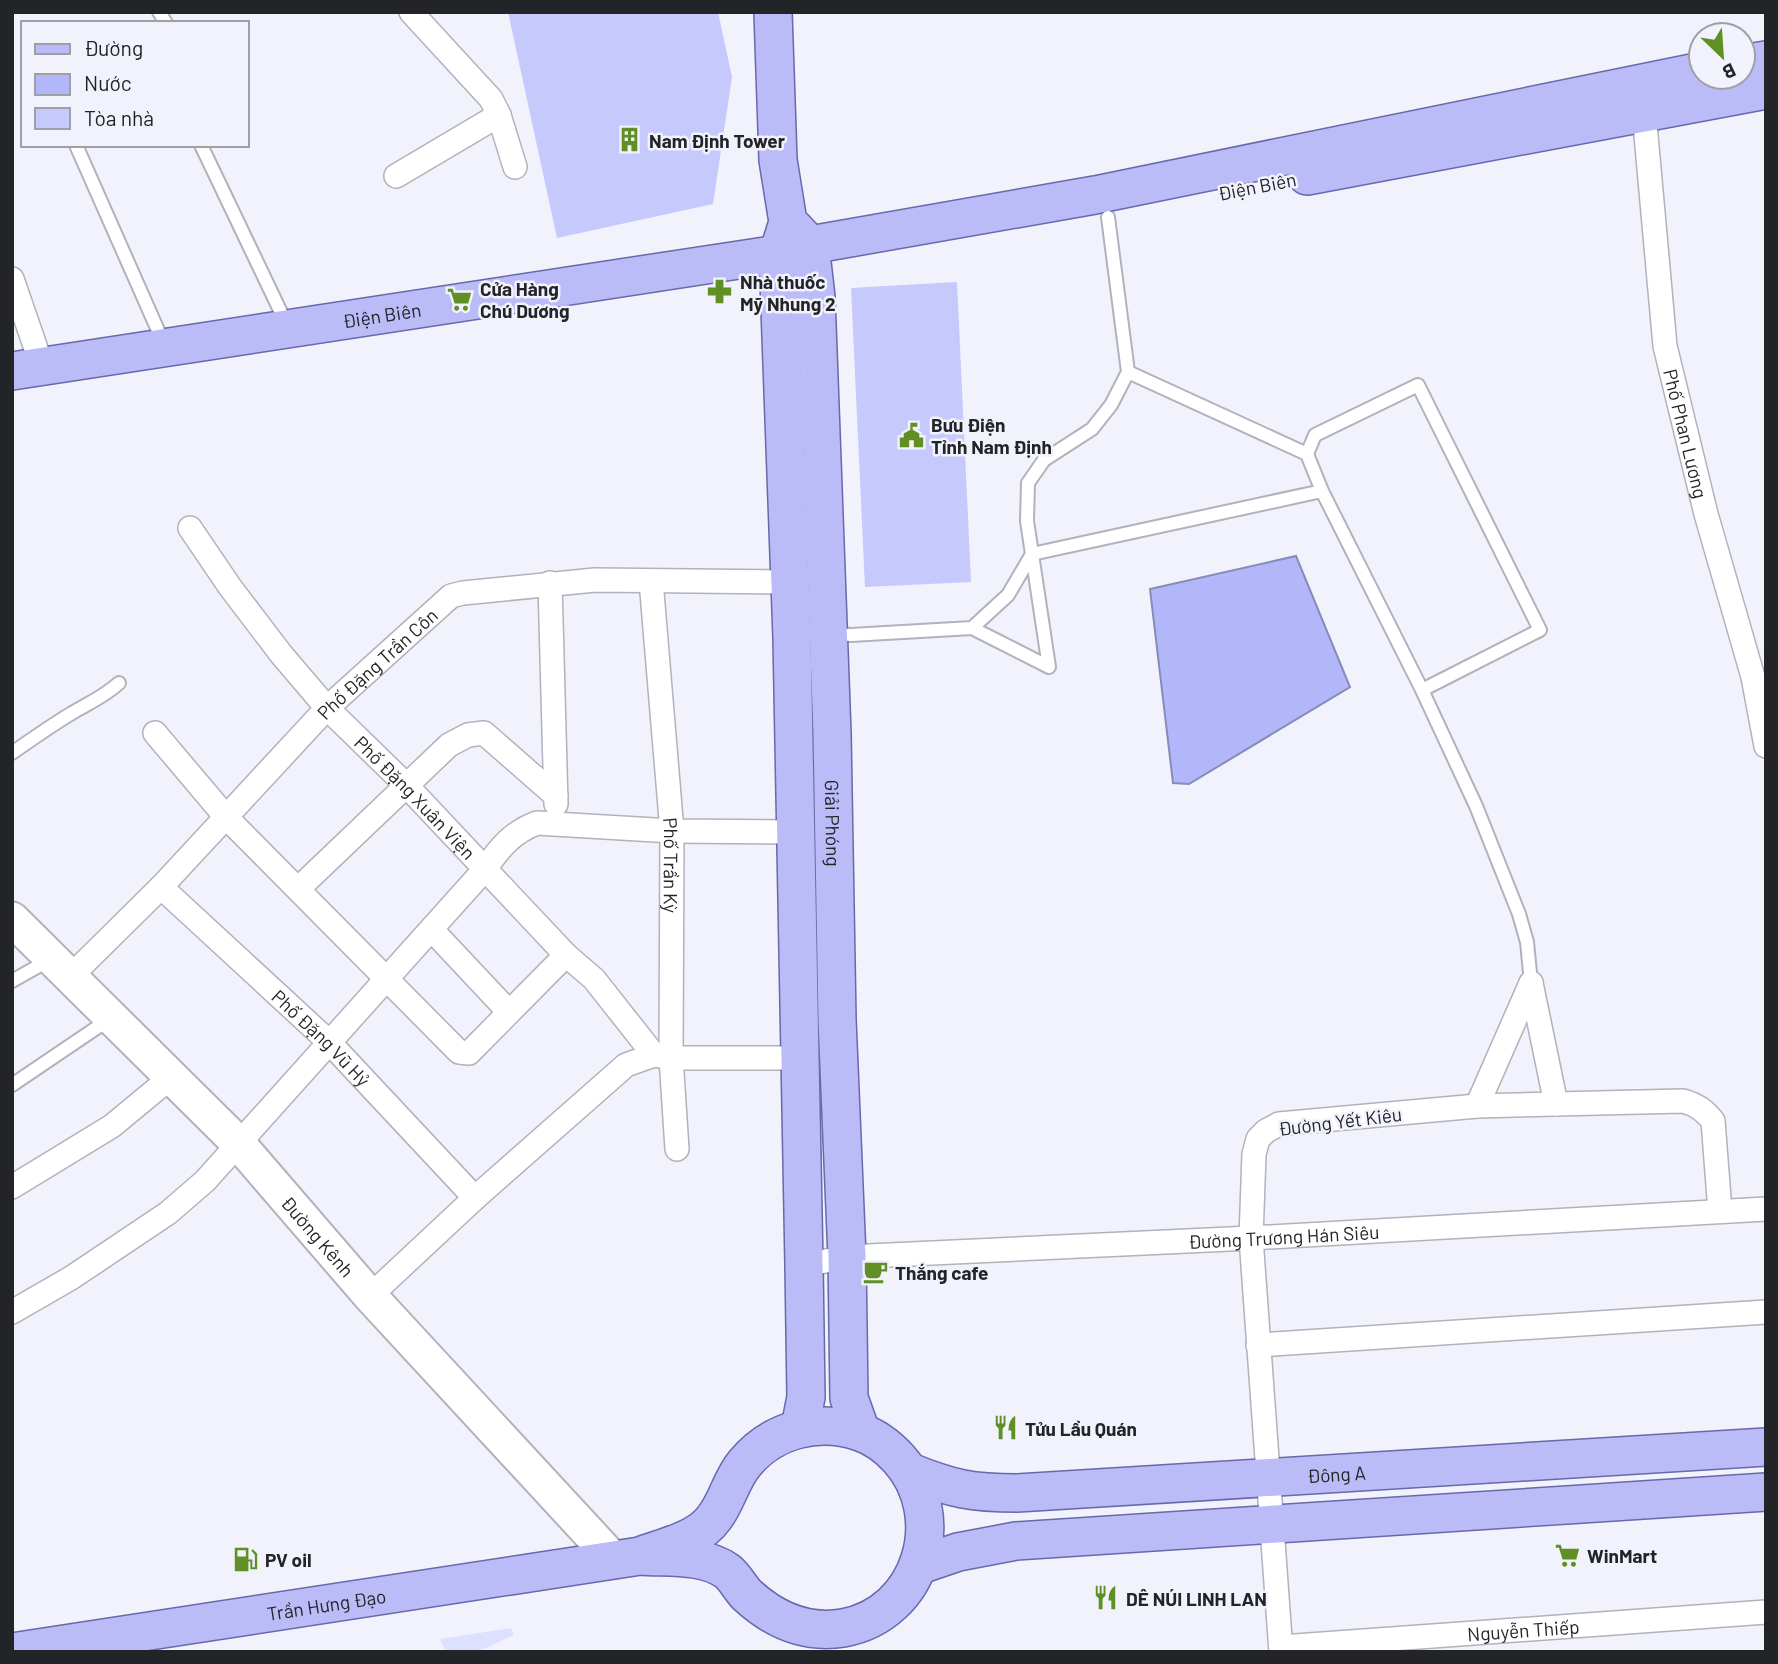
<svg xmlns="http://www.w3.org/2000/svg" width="1778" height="1664" viewBox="0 0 1778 1664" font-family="Barlow,sans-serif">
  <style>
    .green { fill: #dde0ff }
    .water { fill: #b2b7f9; stroke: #878bba; stroke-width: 2 }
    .building { fill: #c5c9fb }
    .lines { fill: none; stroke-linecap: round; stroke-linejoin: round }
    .lane-casing { stroke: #b1b2bb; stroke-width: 16 }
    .street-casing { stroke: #b1b2bb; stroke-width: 26 }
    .secondary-casing { stroke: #b1b2bb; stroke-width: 37 }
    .primary-casing { stroke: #6769aa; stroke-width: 40 }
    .lane { stroke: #fff; stroke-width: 12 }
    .street { stroke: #fff; stroke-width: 23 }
    .secondary { stroke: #fff; stroke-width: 33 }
    .primary { stroke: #babbf7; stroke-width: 37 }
    .labels { text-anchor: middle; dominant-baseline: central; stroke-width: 5; stroke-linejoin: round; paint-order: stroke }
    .poi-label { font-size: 19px; font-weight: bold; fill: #232427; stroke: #f1f2fc; text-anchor: start }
    .street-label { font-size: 19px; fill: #232427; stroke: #f1f2fc }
  </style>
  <rect width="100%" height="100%" fill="#f1f2fc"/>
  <path class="green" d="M511,1628L514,1635L477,1652H446L440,1639Z"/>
  <path class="water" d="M1296,556L1350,687L1189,784L1173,783L1150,589Z"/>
  <path class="building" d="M508,12H718L732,77L713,204L557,238Z
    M957,282L971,582L865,587L851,288Z"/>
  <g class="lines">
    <defs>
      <path id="lane" d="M159,12L166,23
        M76,145L164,344
        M201,145L287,325
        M1128,372L1307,454L1322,491L1422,690L1540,630L1418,385L1315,435L1307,454
        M972,628L1008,595L1032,554L1322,491
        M833,634L851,635L972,628L1049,667L1027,521L1028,483L1044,460L1092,429L1111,405L1128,372L1108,217
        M1422,690L1476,806L1519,914L1527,942L1531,983
        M12,753C32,739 52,725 72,713C89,703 105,696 119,683
        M12,981L51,959
        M12,1085L111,1018"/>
      <g id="street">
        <path d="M411,12L491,99L499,115L515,167"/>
        <path id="s1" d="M1644,113L1665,346L1706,514L1753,677L1766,746"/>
        <path d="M396,176L499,115"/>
        <path d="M12,279L42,366"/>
        <path id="s2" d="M190,528L230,587L281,654L327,708L406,785L566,955L594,979L654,1055"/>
        <path id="s3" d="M651,581L672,831L671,1058L677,1149"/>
        <path d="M550,583L556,804"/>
        <path d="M155,733L226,817L459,1052L469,1053L566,955"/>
        <path id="s4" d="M161,887L329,1042L475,1198"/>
        <path d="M298,889L449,745L468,735L484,733L556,796"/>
        <path d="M432,930L509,1012"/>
        <path id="s5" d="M70,977L161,887L327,708L451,596L463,593L595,580L789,582"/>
        <path d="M1531,983L1556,1104"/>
        <path d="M1477,1106L1531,983"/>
        <path d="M12,1187L112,1126L170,1078"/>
        <path id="s6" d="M804,1265L847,1257L1251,1238L1766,1209"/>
        <path d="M370,1296L475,1198L626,1065L654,1055L671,1058H800"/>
        <path d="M12,1312L71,1278L168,1213L205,1181L486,868C500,847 513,832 537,823L672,831L795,832"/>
        <path d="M1258,1345L1766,1312"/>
        <path id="s7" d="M1281,1647L1766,1612"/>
        <path d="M1281,1652L1251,1238L1254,1154L1258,1139L1266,1131L1279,1124L1477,1106L1683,1101C1697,1105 1704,1110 1713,1121L1720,1211"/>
      </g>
      <g id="secondary">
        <path id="s8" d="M12,919L239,1144L370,1296L615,1561"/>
      </g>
      <g id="primary">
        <path d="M773,12L778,160L788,222L778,254L792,638L804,1265L806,1397L800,1428"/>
        <path d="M1743,64L1766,60"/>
        <path d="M1307,176L1766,90"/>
        <path id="s9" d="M794,228L810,245L816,297L832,733L837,1019L847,1257L849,1398L861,1432"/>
        <path id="s10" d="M12,371L778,254L791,246L810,245L1095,195L1701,71"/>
        <path id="s11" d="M910,1472C952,1489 972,1493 1017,1493L1766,1447"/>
        <path d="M920,1565L958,1552L1016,1541L1766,1492"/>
        <path id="s12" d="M12,1652L640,1556C663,1547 699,1540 714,1518C727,1502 731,1479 745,1463C773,1429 819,1418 860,1432C875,1437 889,1448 899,1459C950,1516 922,1614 843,1628C806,1634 774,1620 747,1595C740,1588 735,1577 727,1571C703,1554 668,1558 640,1556"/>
      </g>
    </defs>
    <use href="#lane" class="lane-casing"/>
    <use href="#street" class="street-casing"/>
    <use href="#secondary" class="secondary-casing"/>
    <use href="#primary" class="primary-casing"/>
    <use href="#lane" class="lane"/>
    <use href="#street" class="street"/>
    <use href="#secondary" class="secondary"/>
    <use href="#primary" class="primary"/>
  </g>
  <defs>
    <symbol id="building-bare" viewBox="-9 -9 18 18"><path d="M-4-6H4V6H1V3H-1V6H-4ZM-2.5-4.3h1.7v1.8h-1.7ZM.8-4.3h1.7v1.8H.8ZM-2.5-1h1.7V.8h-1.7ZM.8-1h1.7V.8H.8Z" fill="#5f8f25" stroke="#f1f2fc" stroke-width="2.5" paint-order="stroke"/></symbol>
    <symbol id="pharmacy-bare" viewBox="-9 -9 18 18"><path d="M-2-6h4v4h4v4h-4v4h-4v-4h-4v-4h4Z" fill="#5f8f25" stroke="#f1f2fc" stroke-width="2.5" paint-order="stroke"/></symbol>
    <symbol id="supermarket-bare" viewBox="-9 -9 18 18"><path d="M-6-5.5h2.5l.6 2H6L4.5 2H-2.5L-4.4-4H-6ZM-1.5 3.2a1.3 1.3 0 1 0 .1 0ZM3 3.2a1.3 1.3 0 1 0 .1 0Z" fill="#5f8f25" stroke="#f1f2fc" stroke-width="2.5" paint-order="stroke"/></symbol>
    <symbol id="civic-bare" viewBox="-9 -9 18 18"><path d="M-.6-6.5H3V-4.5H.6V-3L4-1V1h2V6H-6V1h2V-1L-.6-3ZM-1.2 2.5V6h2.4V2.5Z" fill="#5f8f25" stroke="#f1f2fc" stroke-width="2.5" paint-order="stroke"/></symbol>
    <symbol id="cafe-bare" viewBox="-9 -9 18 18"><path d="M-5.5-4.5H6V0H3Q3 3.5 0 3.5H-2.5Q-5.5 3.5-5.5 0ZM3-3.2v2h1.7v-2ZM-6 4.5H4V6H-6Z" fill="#5f8f25" stroke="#f1f2fc" stroke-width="2.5" paint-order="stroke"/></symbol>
    <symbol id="restaurant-bare" viewBox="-9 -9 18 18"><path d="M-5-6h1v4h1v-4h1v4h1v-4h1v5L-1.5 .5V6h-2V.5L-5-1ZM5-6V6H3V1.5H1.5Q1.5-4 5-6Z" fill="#5f8f25" stroke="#f1f2fc" stroke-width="2.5" paint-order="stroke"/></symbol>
    <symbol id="fuel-bare" viewBox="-9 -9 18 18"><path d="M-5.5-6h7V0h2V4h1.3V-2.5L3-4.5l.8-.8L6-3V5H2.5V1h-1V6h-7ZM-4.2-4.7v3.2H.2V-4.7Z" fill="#5f8f25" stroke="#f1f2fc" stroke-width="2.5" paint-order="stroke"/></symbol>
  </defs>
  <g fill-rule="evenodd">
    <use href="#building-bare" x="612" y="122" width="35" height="35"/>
    <use href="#pharmacy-bare" x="702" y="274" width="35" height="35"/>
    <use href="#supermarket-bare" x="442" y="282" width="35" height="35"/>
    <use href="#civic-bare" x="894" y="418" width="35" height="35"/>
    <use href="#cafe-bare" x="858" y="1254" width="35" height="35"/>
    <use href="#restaurant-bare" x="988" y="1410" width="35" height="35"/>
    <use href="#supermarket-bare" x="1550" y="1538" width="35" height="35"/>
    <use href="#fuel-bare" x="228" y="1542" width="35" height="35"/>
    <use href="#restaurant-bare" x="1088" y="1580" width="35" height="35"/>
  </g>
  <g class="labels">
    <g class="poi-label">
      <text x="649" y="140">Nam Định Tower</text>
      <text x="740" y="281">Nhà thuốc<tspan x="740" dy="22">Mỹ Nhung 2</tspan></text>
      <text x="480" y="288">Cửa Hàng<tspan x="480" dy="22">Chú Dương</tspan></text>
      <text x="931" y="424">Bưu Điện<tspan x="931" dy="22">Tỉnh Nam Định</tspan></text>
      <text x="895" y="1272">Thắng cafe</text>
      <text x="1025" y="1428">Tửu Lầu Quán</text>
      <text x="1587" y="1555">WinMart</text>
      <text x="265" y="1559">PV oil</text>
      <text x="1126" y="1598">DÊ NÚI LINH LAN</text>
    </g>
    <g class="street-label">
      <text transform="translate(1257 186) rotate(-11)">Điện Biên</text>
      <text stroke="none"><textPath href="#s10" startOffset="374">Điện Biên</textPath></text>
      <text stroke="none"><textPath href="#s1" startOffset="324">Phố Phan Lương</textPath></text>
      <text stroke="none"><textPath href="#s5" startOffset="439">Phố Đặng Trần Côn</textPath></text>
      <text stroke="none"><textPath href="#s2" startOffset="352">Phố Đặng Xuân Viện</textPath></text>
      <text stroke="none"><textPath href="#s9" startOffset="602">Giải Phóng</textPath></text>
      <text stroke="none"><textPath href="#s3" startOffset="285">Phố Trần Kỳ</textPath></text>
      <text stroke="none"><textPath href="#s4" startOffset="220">Phố Đặng Vũ Hỷ</textPath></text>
      <text transform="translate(1340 1121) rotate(-7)">Đường Yết Kiêu</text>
      <text stroke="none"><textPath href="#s8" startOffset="441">Đường Kênh</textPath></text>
      <text stroke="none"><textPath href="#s6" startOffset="481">Đường Trương Hán Siêu</textPath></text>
      <text stroke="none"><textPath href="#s11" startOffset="430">Đông A</textPath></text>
      <text stroke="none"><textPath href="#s12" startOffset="318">Trần Hưng Đạo</textPath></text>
      <text stroke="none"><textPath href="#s7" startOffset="243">Nguyễn Thiếp</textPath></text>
    </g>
  </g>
  <rect width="1778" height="1664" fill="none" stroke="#232427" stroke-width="28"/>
  <rect x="21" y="21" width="228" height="126" fill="#f1f2fc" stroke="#9fa0a7" stroke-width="2"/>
  <rect x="35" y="44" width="35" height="10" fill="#babbf7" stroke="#9fa0a7" stroke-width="2"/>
  <text x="84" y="56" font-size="21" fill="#232427">Đường</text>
  <rect x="35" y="74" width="35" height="21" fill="#b2b7f9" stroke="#9fa0a7" stroke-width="2"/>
  <text x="84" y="91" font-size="21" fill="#232427">Nước</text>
  <rect x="35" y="108" width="35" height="21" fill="#c5c9fb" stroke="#9fa0a7" stroke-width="2"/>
  <text x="84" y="126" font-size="21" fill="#232427">Tòa nhà</text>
  <g transform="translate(1722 56) rotate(155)"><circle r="33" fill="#f1f2fc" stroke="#9fa0a7" stroke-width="2"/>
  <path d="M0-5L12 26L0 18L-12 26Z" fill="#5f8f25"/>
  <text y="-10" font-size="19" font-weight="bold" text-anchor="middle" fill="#232427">B</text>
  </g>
</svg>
